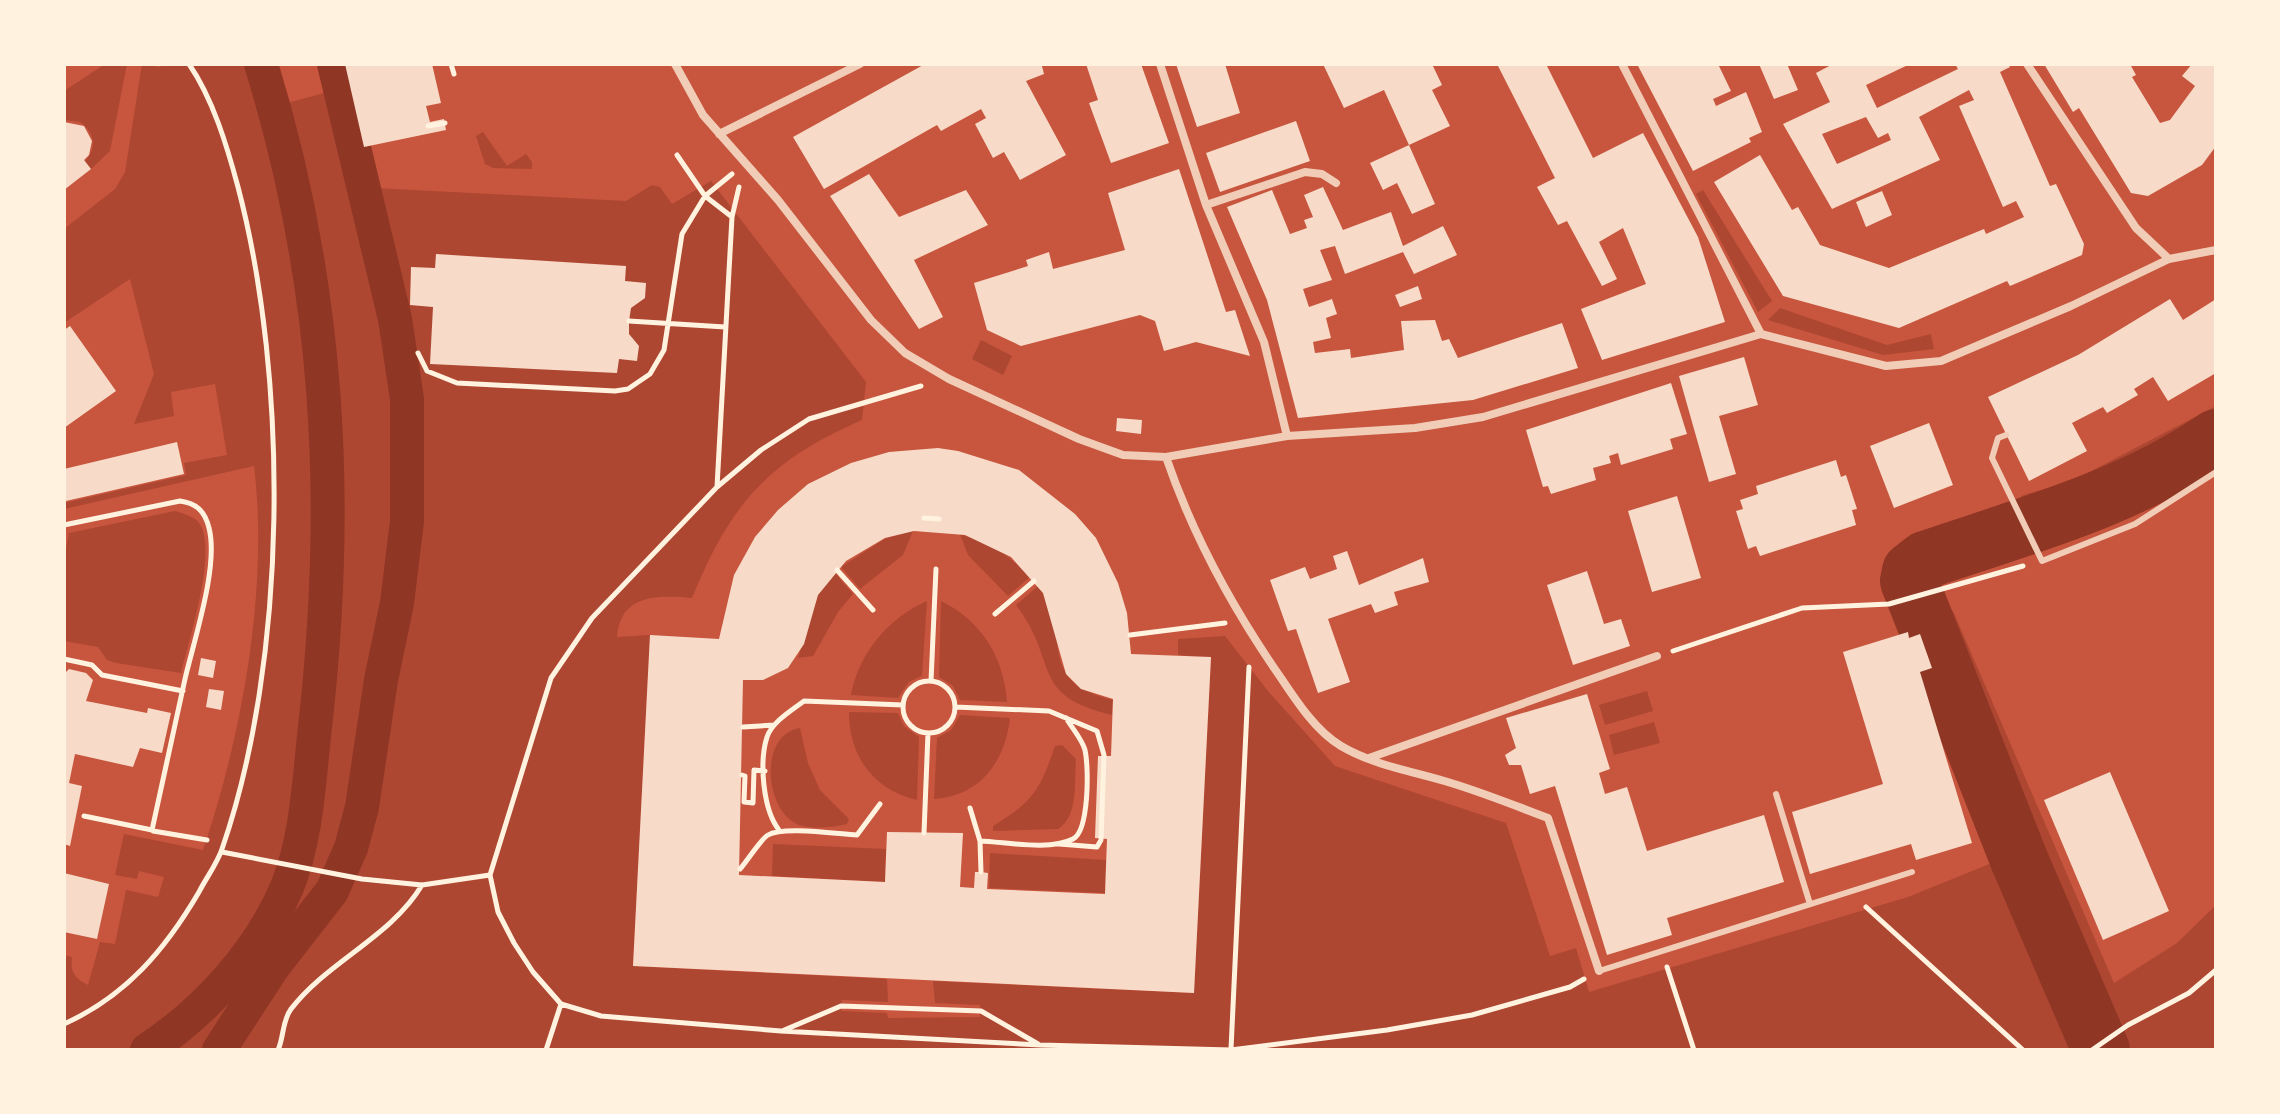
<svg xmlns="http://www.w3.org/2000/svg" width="2280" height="1114" viewBox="0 0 2280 1114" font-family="'Asap Condensed',sans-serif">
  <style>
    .green { fill: #ae4732 }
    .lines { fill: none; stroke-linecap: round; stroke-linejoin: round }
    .canal { stroke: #8f3625; stroke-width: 34 }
    .river { stroke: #8f3625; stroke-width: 58 }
    .building { fill: #f7dbc8; fill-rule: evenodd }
    .path { stroke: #fff3e0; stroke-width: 5 }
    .service { stroke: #f1ccb7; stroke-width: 6 }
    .minor { stroke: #f1ccb7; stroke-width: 8 }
  </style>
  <rect width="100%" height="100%" fill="#c8553d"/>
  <path class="green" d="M105,64H127L110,151L91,169L85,161C98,148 94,132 80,122L64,120V91Z
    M142,64L160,67L164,64H252L268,108L332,91L339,118L357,114L376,188L626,201L652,185L660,187L672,204L711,181L866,382L862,420C768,461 731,503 692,598C658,595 620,594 617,637L650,635L633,966L887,979L888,1002L842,1000L841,1011L887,1013L888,1018L980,1017V1005L935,1003L933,981L1194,993L1211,658L1178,655V639L1225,636L1268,691L1335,766L1506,823L1550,956L1576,948L1589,992L1908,897L2024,850L1930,608L1939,606L1953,611L2114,983L2177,943L2216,905V1050H64V955L72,957C70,973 75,978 88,985L100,942L115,944L126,890L158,897L164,877L139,871L137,879L115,875L124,834L203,850C242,736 269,587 254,466L64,509V503L186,475L184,463L227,455L215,384L171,392L174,416L134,424L154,374L130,279L64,323V229L115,189L125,172Z
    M483,132L507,166L526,154L532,162V169L493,168L485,164L476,136Z
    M1703,190L1772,301L1758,312L1696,194Z
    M1780,308L1887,345L1931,334L1934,349L1883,355L1768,320Z
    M981,340L1012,356L1003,375L972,359Z
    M2216,406V459L2130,512L2047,547L2021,496L2074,480Z
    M175,511C184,514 196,516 201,526C216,557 189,640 181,673L116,663L107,660L98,647L64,641V560L69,533Z
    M913,531L903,555L860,589L841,567L886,538Z
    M960,534L996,547L1031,576L1008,596L968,555Z
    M835,573L853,594L838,612L813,656L798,658L818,595Z
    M1038,586C1074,636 1033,681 1113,700L1112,715C1028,695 1060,662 1016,605Z
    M927,601L922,676L909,682L898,698L851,695C859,653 888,618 927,601Z
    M941,601C982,621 1004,658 1007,702L960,700L953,686L939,677Z
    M1647,691L1653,711L1605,725L1599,705Z
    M849,712L898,713L904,726L919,737L917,800C874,790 849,757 849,712Z
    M960,715L1010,718C1005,761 981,796 934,799L937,738L951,730Z
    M1654,722L1660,743L1614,755L1609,735Z
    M800,728L808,763L820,790L849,819L847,824C834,827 809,830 797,824C764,809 759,734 800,728Z
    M1062,745L1076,759C1074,781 1079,816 1058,829L993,831V826C1033,802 1040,790 1055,746Z
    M773,844L886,849L885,882L772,876Z
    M990,853L1106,860L1105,893L989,888Z"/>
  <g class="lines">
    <path class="canal" d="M147,1050C205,1012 260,952 287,887C307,838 309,780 315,727C341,499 329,284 261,64
      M219,1050L273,967L332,891L351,848L362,807L381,680L397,603L407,521V399L395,319L334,64"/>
    <path class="river" d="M2101,1050L2020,862L1909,581L1911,571L1925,560C2025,526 2129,498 2216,438"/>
  </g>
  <path class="building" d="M345,64H432L441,103L426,106L430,122L444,119L446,130L364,147Z
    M925,64H1047L1042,66L1044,74L1026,81L1066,155L1020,180L1004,152L993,158L975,124L986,118L981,109L941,131L937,125L824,189L793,137Z
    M1086,64H1141L1169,143L1111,163L1089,103L1098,100Z
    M1176,64H1225L1240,113L1197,127Z
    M1323,64H1432L1442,85L1432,90L1450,126L1409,145L1384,90L1344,108Z
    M1497,64H1546L1593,158L1643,133L1698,237L1725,322L1602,360L1581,309L1646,284L1623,228L1599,242L1617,279L1602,286L1567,221L1558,225L1537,187L1555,178Z
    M1637,64H1718L1731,91L1713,99L1716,106L1746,92L1762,132L1749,138L1751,142L1693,171Z
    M1759,64H1787L1798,90L1774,99Z
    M1833,64H1910L1866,85L1877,108L1958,69L1955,64H2008L2010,67L2000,72L2050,186L2056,184L2084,244L2082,255L2010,286L2007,281L1899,328L1783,296L1714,182L1760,155L1792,210L1798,207L1820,245L1889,268L1984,229L1986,234L2024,217L2016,201L2003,207L1959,106L1974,100L1969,90L1919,117L1940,160L1832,209L1783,124L1830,102L1816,73ZM1866,117L1878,138L1888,133L1891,140L1837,164L1822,134Z
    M2044,64H2130L2136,75L2132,77L2160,123L2170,120L2195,86L2182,76L2192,64H2216V146L2202,165L2148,196L2131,193L2079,108L2073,112Z
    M1296,121L1310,161L1220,192L1206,153Z
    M64,122L84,126L92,141L89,155L84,160L91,169L64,190Z
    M1409,145L1435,204L1412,214L1397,183L1383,190L1370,163Z
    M1179,169L1226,312L1235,310L1250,356L1196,342L1164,351L1155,321L1140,315L1021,346L987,330L974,283L1028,266L1026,260L1049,252L1053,269L1125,250L1108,193Z
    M869,174L899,217L966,190L988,225L914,260L943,317L919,329L830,196Z
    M1323,187L1343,230L1391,212L1403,246L1443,226L1457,255L1414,274L1403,252L1345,274L1335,246L1320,250L1332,280L1303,289L1309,307L1332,299L1337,314L1326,318L1331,338L1313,342L1315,353L1350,349L1351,358L1404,350L1401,321L1435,320L1442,341L1449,339L1458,358L1562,323L1578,368L1473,400L1298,418L1267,300L1227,207L1272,190L1290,234L1307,228L1304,220L1313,217L1304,195Z
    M1882,191L1892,215L1866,227L1856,202Z
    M436,254L626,266L625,281L646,283L645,298L631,308L629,321V334L639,346L637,361L619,359L617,373L430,364L433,307L410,305L411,267L435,268Z
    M1418,286L1422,299L1400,307L1395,295Z
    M2170,299L2183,320L2216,299V373L2168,401L2153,377L2134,389L2138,395L2107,413L2103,407L2072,423L2087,451L2029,481L1988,397L2078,355Z
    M70,326L116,391L64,428V330Z
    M1744,357L1758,405L1719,416L1736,474L1709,482L1679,376Z
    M1671,383L1687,434L1670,439L1673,449L1621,465L1618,453L1609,456L1611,463L1593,468L1596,480L1551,494L1548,486L1543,487L1526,430Z
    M1117,418L1142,420L1141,434L1116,431Z
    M1929,423L1953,485L1894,508L1870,446Z
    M177,442L184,474L66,501L64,469Z
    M938,448L958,451L1019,470L1075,514L1096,538L1118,583L1127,613L1131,654L1211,657L1194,993L633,966L650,635L719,639L734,575L755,537L778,510L808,484L851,463L889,452ZM914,531L965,535L1011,557L1043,593L1066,674L1081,689L1113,699L1111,756H1098L1095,838L1107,839L1105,894L987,889L988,873L981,872H975L974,888L960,887L963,833L887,832L885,882L739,875L743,680H763L788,668L804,644L818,595L846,561L885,538Z
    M1836,460L1841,477L1846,475L1857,509L1852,510L1856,525L1760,556L1756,546L1748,549L1736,511L1743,509L1740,500L1758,494L1756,486Z
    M1677,496L1701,578L1652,592L1628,511Z
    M1347,551L1359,585L1423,558L1429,582L1394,592L1398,605L1375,613L1371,604L1328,619L1350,682L1318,693L1296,629L1288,631L1270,580L1305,567L1310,579L1337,569L1333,556Z
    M1587,571L1604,624L1621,619L1630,646L1573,665L1547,585Z
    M1908,632L1909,638L1920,634L1932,668L1920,672L1972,843L1916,860L1911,844L1810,874L1792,812L1883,784L1843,652Z
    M201,658L216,661L213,678L198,675Z
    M69,669L86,673L93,680L86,701L147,713L148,708L171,713L162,753L140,748L133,767L75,754L69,783L82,786L70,846L64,844V674Z
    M209,689L224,691L221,710L206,707Z
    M1587,694L1610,769L1599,773L1605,794L1627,787L1647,851L1764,815L1784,882L1667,918L1672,935L1607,955L1555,786L1530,794L1521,765H1509L1505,755L1516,748L1506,718Z
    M2110,772L2169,911L2103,940L2044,800Z
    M64,873L109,884L97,939L64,932Z"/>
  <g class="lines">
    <path class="path" d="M451,64L454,74
      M428,126L445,123
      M677,155L705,196L732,217
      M629,321L725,327
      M418,353L427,371L457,383L615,391L628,389L650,374L664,350L682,234L705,196L732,174
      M717,487L732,217L739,187
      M924,518L939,519
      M64,525L180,501C196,503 205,511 209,528C219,566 194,640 185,679C174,730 163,780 152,830L84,816
      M837,570L873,610
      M995,614L1034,581
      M1130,635L1225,623
      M1673,651L1802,608L1889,604L2023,566
      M64,659L92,665L102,675L183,691
      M903 707a26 26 0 1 1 52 0a26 26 0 1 1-52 0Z
      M931,681L936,569
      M955,707L1049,711L1097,731L1104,755L1101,840L1097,847L1059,844
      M743,727L774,725
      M742,775L745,776L744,802L753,803L754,770L765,771
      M970,808L980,841C1007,842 1049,851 1073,839C1089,831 1089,768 1085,750C1082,739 1072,728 1066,718
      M779,830C763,810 759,762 767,737C772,722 792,710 804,701L903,705
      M153,831L207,840
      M924,833L928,733
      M980,841L981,872
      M222,852L362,879L422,885L490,875
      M740,869C748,860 760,840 768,835C783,826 837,834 857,835L880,804
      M1866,907L2023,1050
      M1667,967L1694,1050
      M561,1004L533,972L514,943L498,912L490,875L551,678L592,618L717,487L761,450L809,419L921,386
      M64,1024C126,996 165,950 199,892C206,878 217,864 222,849C288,659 289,381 238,187C227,146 213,99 189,64
      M782,1031L841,1006L981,1011L1038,1044
      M1231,1049L1249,667
      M278,1050C284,1037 282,1021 291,1009C328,961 391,937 422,885
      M546,1050L561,1004L601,1016L781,1031L1040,1045L1231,1050L1387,1030L1472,1015L1570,987L1584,979
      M2092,1050L2128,1025L2189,993L2216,970"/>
    <path class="service" d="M2006,435L1998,438L1992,458L2042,561L2135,524L2216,472
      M1776,794L1810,904
      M1599,971L1912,872"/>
    <path class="minor" d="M675,64L703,115L778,200L871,320L905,353L949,379L1079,439L1123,455L1166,457L1287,436L1415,428L1483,417L1761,334
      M1160,64L1206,205L1264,342L1287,436
      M1622,64L1761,334
      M2027,64L2136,228L2169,259
      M719,134L860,64
      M1206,205L1305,172L1322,174L1336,183
      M1761,334L1886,366L1941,361L2071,306L2169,259L2216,250
      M1166,457C1193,536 1233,609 1281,678C1297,702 1316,731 1341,746C1373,765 1415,772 1451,783C1484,793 1516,806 1548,818L1599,971
      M1369,758L1657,656"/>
  </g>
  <rect width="2280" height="1114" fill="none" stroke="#fff3e0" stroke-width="132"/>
</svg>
